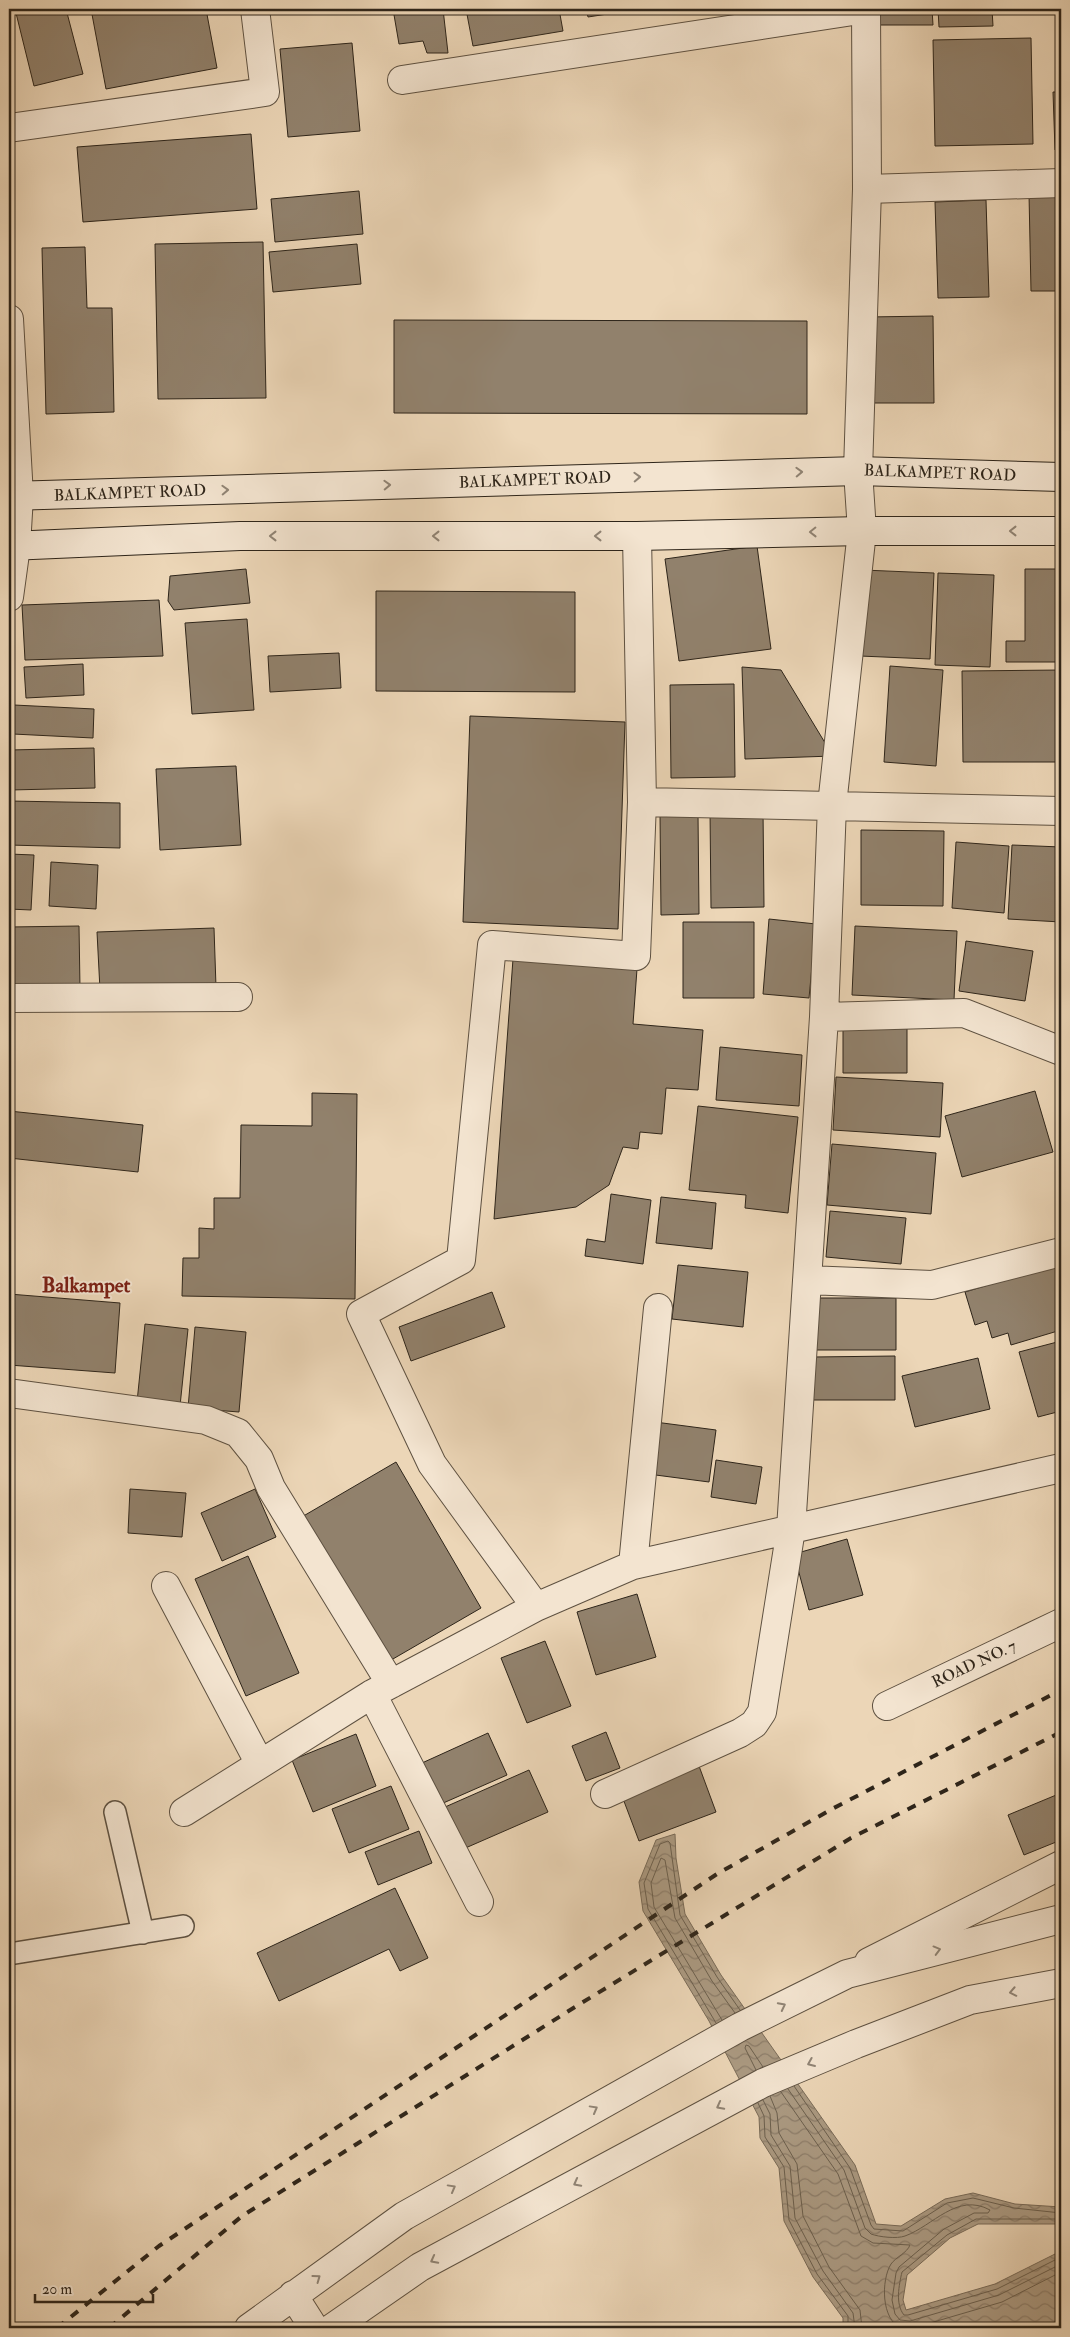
<svg xmlns="http://www.w3.org/2000/svg" width="1070" height="2337" viewBox="0 0 1070 2337" font-family="'IM FELL Double Pica',serif">
  <style>
    .water { fill: url(#water-waves); stroke: #796b58 }
    .lines { fill: none; stroke-linecap: round; stroke-linejoin: round }
    .shore { stroke: #6c604e; stroke-width: 1 }
    .building { fill: #91816c; stroke: #2e251a }
    .service-casing { stroke: #5e5141; stroke-width: 24 }
    .minor-casing { stroke: #5e5141; stroke-width: 30 }
    .tertiary-casing { stroke: #5e5141; stroke-width: 30 }
    .secondary-casing { stroke: #2e251a; stroke-width: 30 }
    .service { stroke: #f3e4d0; stroke-width: 21 }
    .minor { stroke: #f3e4d0; stroke-width: 28 }
    .tertiary { stroke: #f3e4d0; stroke-width: 28 }
    .secondary { stroke: #f3e4d0; stroke-width: 28 }
    .rail { stroke: #2e251a; stroke-width: 4; stroke-dasharray: 9 9; stroke-linecap: butt }
    .oneway { stroke: #908475 }
    .labels { text-anchor: middle; dominant-baseline: central; stroke-width: 4; stroke-linejoin: round; paint-order: stroke }
    .street-label { font-size: 16px; fill: #2e251a; stroke: #f3e4d0 }
    .district-label { font-size: 21px; font-weight: bold; fill: #7a1f14; stroke: #f3e4d0 }
  </style>
  <defs>
    <pattern id="water-waves" width="16" height="10" patternUnits="userSpaceOnUse" patternTransform="scale(1.25)"><rect width="16" height="10" fill="#ab9a82"/><path d="M0 5q4-4 8 0t8 0" fill="none" stroke="#8c7d6a"/></pattern>
  </defs>
  <rect width="100%" height="100%" fill="#ecd6b7"/>
  <filter id="stains"><feTurbulence type="fractalNoise" baseFrequency=".004" numOctaves="4"/><feColorMatrix values="0 0 0 0 .2 0 0 0 0 .09 0 0 0 0 .02 0 0 0 .5 -.17"/></filter>
  <radialGradient id="worn" r=".72"><stop offset=".6" stop-color="#630" stop-opacity="0"/><stop offset="1" stop-color="#630" stop-opacity=".3"/></radialGradient>
  <path class="water" d="M675,1834L676,1858L685,1914L721,1975L855,2165L876,2224L901,2226L945,2199L973,2193L1015,2204L1061,2207V2224H978L950,2238L907,2275L903,2300L906,2310L995,2284L1061,2251V2328H843V2318L813,2277L784,2221L779,2168L760,2138L759,2117L709,2021L643,1911L639,1882L656,1840Z"/>
  <g class="lines">
    <path class="shore" d="M722,2020L654,1907L651,1883L661,1858L665,1860L675,1918L712,1981L735,2013
      M716,2023L648,1909L644,1883L660,1844L668,1841L670,1843L680,1915L717,1977L740,2010
      M756,2070L745,2048L746,2045L749,2046L763,2067
      M794,2086L850,2168L871,2225L874,2229L903,2231L947,2203L973,2198L1014,2208L1061,2213
      M788,2089L844,2170L865,2228L871,2234C879,2237 897,2239 905,2236C933,2226 957,2192 990,2210L988,2213H974L944,2229L899,2267L896,2273L892,2300L895,2314L900,2320L910,2321L999,2295L1061,2264
      M781,2092L838,2174L861,2236L873,2243L910,2245C907,2253 896,2257 891,2264C881,2280 881,2320 901,2328
      M770,2096L777,2113L779,2133L797,2164L803,2216L829,2267L860,2310L862,2328
      M763,2100L770,2114L771,2135L790,2166L795,2218L823,2271L853,2313L855,2328
      M758,2103L764,2116L765,2137L784,2167L789,2220L817,2274L848,2316V2328
      M1061,2219H976L947,2235L902,2272C899,2285 895,2304 904,2315H908L997,2289L1061,2257
      M913,2328L1002,2302L1061,2272"/>
  </g>
  <path class="building" d="M15,9H66L83,74L34,86Z
    M91,9H206L217,68L106,89Z
    M393,9H443L448,53H427L423,41L399,44Z
    M466,9H559L563,31L473,46Z
    M586,9H640L588,17Z
    M877,9H932L933,25H877Z
    M938,9H992L993,26L939,27Z
    M1031,38L1033,144L935,146L933,40Z
    M352,43L360,131L288,137L280,49Z
    M1053,92H1061V150H1055Z
    M251,134L257,209L83,222L77,147Z
    M359,191L363,234L275,242L271,199Z
    M1061,193V291H1031L1029,194Z
    M986,200L989,297L938,298L935,202Z
    M263,242L266,398L158,399L155,244Z
    M357,244L361,284L273,292L269,252Z
    M85,247L87,308H112L114,412L46,414L42,248Z
    M933,316L934,403H868L867,317Z
    M394,320L807,321V414L394,413Z
    M757,546L771,649L679,661L665,559Z
    M246,569L250,603L174,610L168,601L170,576Z
    M1025,569H1061V662H1006V641H1025Z
    M863,570L934,573L930,659L860,656Z
    M938,573L994,575L990,667L935,665Z
    M376,591L575,592V692L376,691Z
    M159,600L163,656L25,660L22,605Z
    M247,619L254,710L192,714L185,623Z
    M339,653L341,688L270,692L268,656Z
    M83,664L84,695L26,698L24,667Z
    M890,666L943,670L936,766L884,762Z
    M742,667L781,670L833,756L745,759Z
    M1061,670V762H963L962,671Z
    M734,684L735,777L671,778L670,685Z
    M14,705L94,709L93,738L13,734Z
    M470,716L625,722L618,929L463,922Z
    M94,748L95,788L10,790V750Z
    M236,766L241,845L160,850L156,769Z
    M9,801L120,803V848L9,845Z
    M763,810L764,907L711,908L710,811Z
    M660,814H698L699,914L661,915Z
    M861,830L944,831L943,906L861,905Z
    M956,842L1009,846L1004,913L952,908Z
    M1012,845L1061,847V922L1008,919Z
    M9,854L34,855L31,910L9,909Z
    M51,862L98,865L96,909L49,906Z
    M769,919L816,924L809,998L763,994Z
    M683,922H754V998H683Z
    M79,926L80,988L9,990V927Z
    M855,926L957,931L954,1000L852,995Z
    M214,928L216,987L100,990L97,932Z
    M966,941L1033,951L1025,1001L959,991Z
    M513,959L637,969L633,1024L703,1030L698,1090L666,1088L662,1134L640,1132L638,1149L623,1147L609,1185L576,1207L494,1219Z
    M843,1024H907V1073H843Z
    M720,1047L802,1055L799,1106L716,1100Z
    M836,1077L943,1083L940,1137L833,1130Z
    M1035,1091L1053,1152L962,1177L945,1116Z
    M312,1093L357,1094L355,1299L182,1296L183,1258H199V1228L214,1229V1198H240L241,1125L312,1126Z
    M698,1106L798,1117L788,1213L745,1208L746,1195L689,1190Z
    M9,1111L143,1125L138,1172L9,1158Z
    M832,1144L936,1153L931,1214L827,1205Z
    M611,1194L651,1200L643,1264L585,1256L587,1239L605,1242Z
    M661,1197L716,1203L712,1249L656,1243Z
    M830,1211L906,1218L901,1264L826,1257Z
    M1061,1263V1330L1011,1345L1008,1333L992,1338L987,1321L975,1325L965,1292Z
    M678,1265L748,1272L743,1327L672,1319Z
    M492,1292L505,1327L411,1361L399,1327Z
    M9,1294L120,1303L115,1373L9,1365Z
    M814,1298H896V1350H814Z
    M145,1324L188,1329L180,1406L137,1402Z
    M195,1327L246,1332L239,1412L188,1408Z
    M1061,1341V1411L1038,1417L1019,1352Z
    M895,1356V1400H813V1357Z
    M978,1358L990,1409L915,1427L902,1376Z
    M655,1422L716,1430L709,1482L648,1474Z
    M716,1460L762,1467L756,1504L711,1497Z
    M396,1462L481,1608L386,1663L300,1518Z
    M130,1489L186,1493L182,1537L128,1533Z
    M255,1489L276,1537L222,1561L201,1513Z
    M847,1539L863,1595L809,1610L794,1554Z
    M248,1556L299,1673L246,1696L195,1579Z
    M637,1594L656,1657L596,1675L577,1612Z
    M545,1641L571,1706L527,1723L501,1658Z
    M606,1732L620,1768L586,1781L572,1746Z
    M488,1733L507,1775L441,1804L422,1763Z
    M356,1734L376,1786L313,1812L292,1760Z
    M699,1766L716,1812L639,1841L622,1796Z
    M529,1770L548,1812L454,1853L436,1811Z
    M391,1786L409,1829L349,1853L332,1809Z
    M1061,1793V1840L1024,1855L1008,1815Z
    M419,1831L432,1863L378,1885L365,1852Z
    M395,1888L428,1958L400,1971L389,1949L279,2001L257,1953Z"/>
  <g class="lines">
    <defs>
      <path id="service" d="M115,1812L143,1933
        M9,1954L183,1926"/>
      <path id="minor" d="M402,80L866,9
        M9,128L265,92L255,9
        M867,189L1061,183
        M9,319L19,496L16,546L9,597
        M642,802L1061,811
        M9,998L238,997
        M824,1017L964,1013L1061,1051
        M807,1280L932,1285L1061,1252
        M9,1393L206,1420L238,1433L259,1459L271,1488L391,1684
        M633,1565L658,1308
        M166,1586L260,1764
        M536,1607L432,1464L361,1314L461,1260L492,945L636,956L642,802L637,536
        M372,1694L479,1902
        M887,1706L1061,1623
        M605,1794L740,1733L754,1724L762,1712L791,1529L824,1017L832,805L862,531
        M184,1812L372,1694L536,1607L633,1565L1061,1468
        M869,1962L1061,1865"/>
      <path id="tertiary" d="M862,531L858,471L867,189L866,9
        M293,2295L314,2328
        M249,2328L404,2216L740,2027L847,1974L1061,1919
        M332,2328L420,2267L763,2083L856,2044L970,2000L1061,1983"/>
      <path id="secondary" d="M9,496L858,471L1061,477
        M9,546L240,536H637L862,531H1061"/>
    </defs>
    <use href="#service" class="service-casing"/>
    <use href="#minor" class="minor-casing"/>
    <use href="#tertiary" class="tertiary-casing"/>
    <use href="#secondary" class="secondary-casing"/>
    <use href="#service" class="service"/>
    <use href="#minor" class="minor"/>
    <use href="#tertiary" class="tertiary"/>
    <use href="#secondary" class="secondary"/>
    <path class="rail" d="M57,2328L159,2246L717,1874L832,1809L1061,1690
      M109,2328L242,2216L575,2007L851,1838L1061,1732"/>
  </g>
  <defs><path id="oneway-chevron" d="M-2-3.5L2.5 0L-2 3.5" fill="none" stroke-width="1.6" stroke-linecap="round" stroke-linejoin="round" transform="scale(1.25)"/></defs>
  <g class="oneway">
    <use href="#oneway-chevron" transform="translate(799 472) rotate(-2)"/>
    <use href="#oneway-chevron" transform="translate(637 477) rotate(-2)"/>
    <use href="#oneway-chevron" transform="translate(387 485) rotate(-2)"/>
    <use href="#oneway-chevron" transform="translate(225 490) rotate(-2)"/>
    <use href="#oneway-chevron" transform="translate(1013 531) rotate(-180)"/>
    <use href="#oneway-chevron" transform="translate(813 532) rotate(179)"/>
    <use href="#oneway-chevron" transform="translate(273 536) rotate(180)"/>
    <use href="#oneway-chevron" transform="translate(436 536) rotate(180)"/>
    <use href="#oneway-chevron" transform="translate(598 536) rotate(180)"/>
    <use href="#oneway-chevron" transform="translate(937 1950) rotate(-15)"/>
    <use href="#oneway-chevron" transform="translate(1013 1992) rotate(169)"/>
    <use href="#oneway-chevron" transform="translate(782 2006) rotate(-27)"/>
    <use href="#oneway-chevron" transform="translate(811 2063) rotate(157)"/>
    <use href="#oneway-chevron" transform="translate(720 2106) rotate(152)"/>
    <use href="#oneway-chevron" transform="translate(594 2109) rotate(-29)"/>
    <use href="#oneway-chevron" transform="translate(577 2183) rotate(152)"/>
    <use href="#oneway-chevron" transform="translate(452 2188) rotate(-29)"/>
    <use href="#oneway-chevron" transform="translate(434 2260) rotate(152)"/>
    <use href="#oneway-chevron" transform="translate(317 2278) rotate(-36)"/>
  </g>
  <g class="labels">
    <g class="street-label">
      <text transform="translate(940 473) rotate(2)">BALKAMPET ROAD</text>
      <text transform="translate(535 480) rotate(-2)">BALKAMPET ROAD</text>
      <text transform="translate(130 493) rotate(-2)">BALKAMPET ROAD</text>
      <text transform="translate(974 1664) rotate(-25)">ROAD NO. 7</text>
    </g>
    <g class="district-label">
      <text x="86" y="1285">Balkampet</text>
    </g>
  </g>
  <rect width="1070" height="2337" fill="none" stroke="#ecd6b7" stroke-width="30"/>
  <rect x="10" y="10" width="1050" height="2317" fill="none" stroke="#2e251a" stroke-width="2.5"/>
  <rect x="15" y="15" width="1040" height="2307" fill="none" stroke="#2e251a"/>
  <path d="M35 2294v8h118v-8" fill="none" stroke="#2e251a" stroke-width="2.5"/>
  <text x="42" y="2294" font-size="15" fill="#2e251a" stroke="#f3e4d0" stroke-width="4" paint-order="stroke">20 m</text>
  <rect width="100%" height="100%" filter="url(#stains)"/>
  <rect width="100%" height="100%" fill="url(#worn)"/>
</svg>
